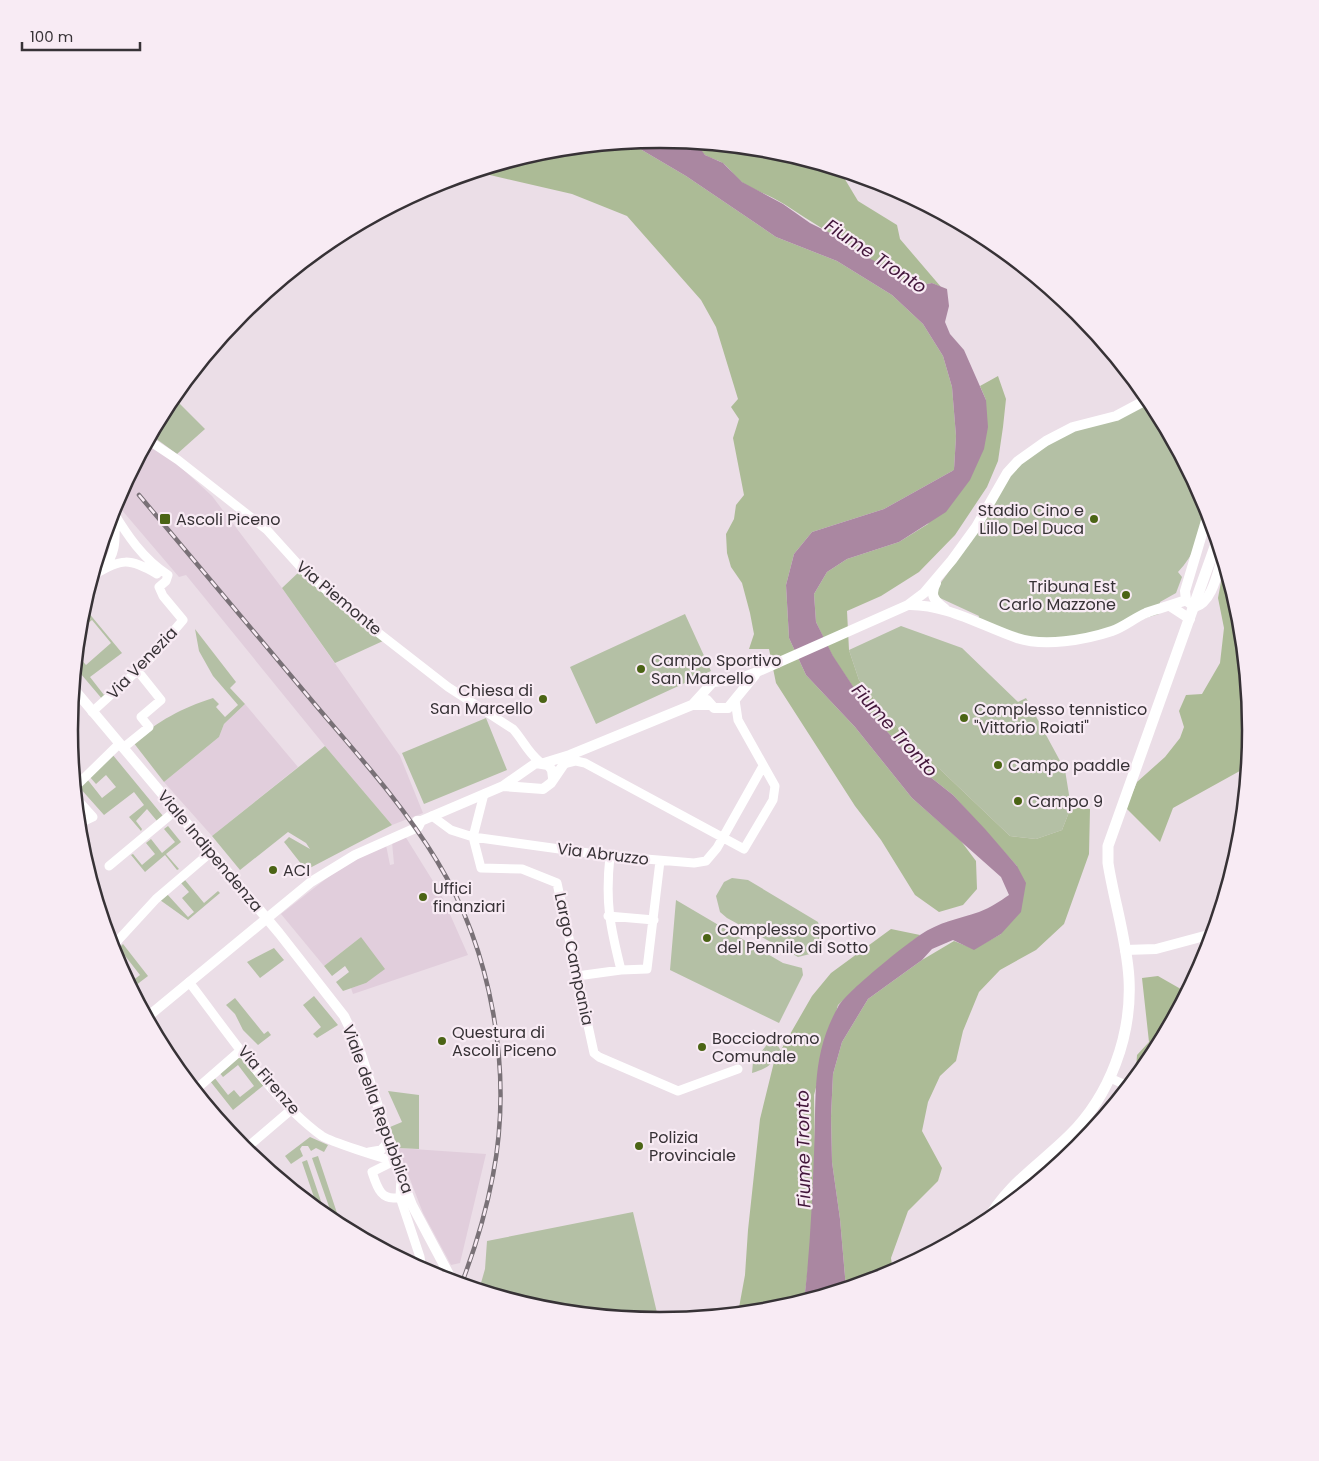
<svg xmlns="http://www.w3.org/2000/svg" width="1319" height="1461" viewBox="0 0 1319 1461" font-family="Poppins,sans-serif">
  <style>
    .built { fill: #e1cedc }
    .green { fill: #b4c0a5 }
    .forest { fill: #acbb96 }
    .water { fill: #aa87a1 }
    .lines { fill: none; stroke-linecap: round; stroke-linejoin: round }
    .minor { stroke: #fff; stroke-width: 9 }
    .tertiary { stroke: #fff; stroke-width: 10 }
    .secondary { stroke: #fff; stroke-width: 11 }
    .rail-casing { stroke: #797177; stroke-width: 4.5 }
    .rail { stroke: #f8ebf4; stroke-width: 2.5; stroke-dasharray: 8; stroke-linecap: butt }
    .poi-dot { fill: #4b6415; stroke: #f8ebf4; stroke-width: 2 }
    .labels { text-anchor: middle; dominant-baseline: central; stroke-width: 4.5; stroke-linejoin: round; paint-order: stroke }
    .poi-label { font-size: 16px; fill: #373236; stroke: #f8ebf4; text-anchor: start }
    .street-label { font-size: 16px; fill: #373236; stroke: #f8ebf4 }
    .water-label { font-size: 18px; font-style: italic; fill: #42163a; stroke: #f8ebf4 }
    .rim { fill: none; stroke: #373236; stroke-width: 2.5 }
  </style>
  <rect width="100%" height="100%" fill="#ebdee7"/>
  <path class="built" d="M146,443L175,462L212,496L282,588L400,756L423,813L392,825L325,746L186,575L179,577L115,502Z
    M245,704L298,767L212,836L164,782L219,737L224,724Z
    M405,836L441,894L468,955L353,994L351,988L366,983L361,937L324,966L281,914L341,867L386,845L390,865L394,864L392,842Z
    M398,1148L486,1154L460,1263L451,1265L423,1213Z"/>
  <path class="green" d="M173,397L205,429L177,454L151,435Z
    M1142,406H1153L1157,414L1155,420L1161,422L1202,499C1206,526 1197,552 1178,572L1182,577L1176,593L1160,602L1159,614L1059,645L976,625L979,616L940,598L937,593V588L981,527L1006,481L1025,459L1070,432Z
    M300,571L383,641L335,663L282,588Z
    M83,606L122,653L90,677L104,695L113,688L103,700L75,667L76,654L86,665L111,643L92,620L82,628L79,625Z
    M685,614L711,671L596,724L570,667Z
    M901,626L962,648L1018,702L1026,698L1065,770L1071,807L1062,830L1036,839L1010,836L904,735L859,680L849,650Z
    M195,629L236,682L230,688L245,704L224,724L219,737L164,782L133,742C159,721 181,708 213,698L219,704L216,707L225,717L238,705L213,676L199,651Z
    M486,718L507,770L424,804L402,753Z
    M325,746L392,825L306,870L284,842L289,837L310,849L306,843L288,832L240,870L212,836Z
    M112,754L163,816L157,821L147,809L136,821L142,829L141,831L129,817L144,805L134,792L104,815L79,787L87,779L102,798L116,787L106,775L96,784L89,776Z
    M168,826L181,842L166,854L179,869L177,870L165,855L145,872L131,855L133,854L142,865L155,854L146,843L151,839L162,853L175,842L164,829Z
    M732,878L748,880L818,922L822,938L820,946L814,953L798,957L727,918L720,912L716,896L724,882Z
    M185,880L204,903L218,891L220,893L188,920L160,900L167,894L188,917L194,912L182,898L189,892L181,883Z
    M676,900L783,963L802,968L803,975L779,1023L670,970Z
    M361,937L385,969L366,983L343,991L336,982L349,972L345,966L332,976L324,966Z
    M123,944L148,976L131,989L128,984L140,975L119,948Z
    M274,948L284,960L260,978L247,962Z
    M314,996L338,1025L317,1038L313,1034L321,1027L303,1005Z
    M235,998L264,1034L268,1031L271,1035L258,1045L243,1030L235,1014L226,1005Z
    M773,1037L781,1051C773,1064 767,1069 752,1073L753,1062Z
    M240,1054L264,1085L233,1110L210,1081L214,1077L228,1095L234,1090L240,1097L254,1086L238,1065L223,1077L219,1072Z
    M388,1091L419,1095V1149L398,1148L390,1127L402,1122Z
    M310,1137L328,1145L324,1152L316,1148L311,1151L308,1146H302L300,1149L303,1156L291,1164L285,1156Z
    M318,1156L339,1219L334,1221L312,1158Z
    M307,1160L327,1219L319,1212L302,1162Z
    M633,1212L659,1321L544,1310L479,1290L485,1269L487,1241Z"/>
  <path class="forest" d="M630,143L686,176L776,237L837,261L892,295L923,324L943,356L952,387L956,436L954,470L884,509L812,532L794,554L786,585L789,638L806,675L855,727L912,798L961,841L976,861L977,889L963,905L939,912L915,895L881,840L855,806L776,683L769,649H749L754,634L750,613L742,583L731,567L727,553L726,534L734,519L736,505L744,495L733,438L739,419L731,407L738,399L716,327L701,300L627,216L572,194L477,172L545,151Z
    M689,143L775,151L840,171L858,201L897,225L900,239L941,287L932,283L912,287C870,258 827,232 784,204C771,196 756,191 743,183C736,178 731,170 724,164C719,160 712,159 707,156C700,152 697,147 689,143Z
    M998,376L1006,399L1003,427L998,461L987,487L955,535L919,572L881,596L847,611L849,650L859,680L904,735L1010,836L1036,839L1062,830L1071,807L1090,809L1089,854L1064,924L1036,950L1000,970L979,992L963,1031L956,1061L940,1076L928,1102L922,1131L942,1168L938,1181L908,1211L891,1258L893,1273L846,1288L840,1219L832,1162L831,1116L833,1074L842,1042L868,999L922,960L954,941L974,949L1001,934L1017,866L953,795L924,772L872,715L833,657L816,622L814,594L827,572L847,559L899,542L928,524L986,400L980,386Z
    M1224,566L1239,616L1250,731L1247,767L1173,808L1160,842L1126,808L1137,782L1165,757L1180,738L1184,727L1179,711L1186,695L1202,694L1220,663L1224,628L1218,598Z
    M891,929L920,935L874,972L838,1005L814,1095L815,1149L811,1244L804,1301L774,1310L738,1313L745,1275L748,1230L760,1119L774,1062L812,996L831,973Z
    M1158,976L1186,992L1151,1059L1143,1069L1136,1070L1137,1055L1149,1042L1142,978Z"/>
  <path class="water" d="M660,140L689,143L699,147L705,155L723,163L742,182L783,204L810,223L832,234L848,247L884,266L912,287L932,283L947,289L949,306L945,322L950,334L964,350L986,400L988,427L984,449L970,480L946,512L899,542L847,559L827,572L814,594L816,622L833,656L872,715L924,772L953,795L985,829L1017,866L1026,883L1021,912L1001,934L974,950L953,940L932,949L922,960L868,999L842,1042L833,1074L831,1116L832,1162L840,1219L846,1288L804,1301C810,1252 812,1203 814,1154C817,1100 810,1057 838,1007C845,993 905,945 920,935C939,922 958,919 979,912C990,908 1000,901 1009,895L1001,877L912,798L855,727L806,675L789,638L786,585L794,554L812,532L884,509L954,470L956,436L952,387L943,356L923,324L892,295L837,261L776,237L686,176L630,143Z"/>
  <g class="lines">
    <path class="minor" d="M148,440L178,460L267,530L305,572L353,613L448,687L513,729C523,740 528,753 540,762
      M103,568C118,554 115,535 115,515
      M94,575C122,558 129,558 157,574
      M92,712L148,661L183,620L163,596L159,587L166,581L168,575C143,559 127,535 112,510
      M123,748L149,727L141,717L161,700L137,670
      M564,764L576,761L585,763L744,849L773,800L775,786L738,720L735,700
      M74,788L119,744
      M75,797L93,817L78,824
      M432,816L451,830L473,837L610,856L694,863L706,861L717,848L763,766
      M473,837L481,868L522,869L557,883L594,1053L599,1057L678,1091L738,1069
      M473,837L484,794
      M610,856C605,902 610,926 621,970
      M109,866L175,811
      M608,916L654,920
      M111,948L156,899L211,852
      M577,976L621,970L647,969L660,861
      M189,982C226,1030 273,1101 322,1136C331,1142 382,1158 395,1161
      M1110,1078L1128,1086
      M194,1091L241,1050
      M244,1150L292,1109
      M369,1152L381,1150L388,1142
      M394,1161L372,1172C377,1187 381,1202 400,1197
      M401,1178L400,1197L420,1257L422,1270"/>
    <path class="tertiary" d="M936,583C929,596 935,601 945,609
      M1188,602L1195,607C1212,602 1217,574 1222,558
      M908,605C946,604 982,626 1017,638C1044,647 1085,640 1112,631C1124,627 1134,618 1146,613C1159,608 1173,605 1186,600L1185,591L1208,514
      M1170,606L1190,619
      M73,688L279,933L344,1016L358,1045L401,1177L412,1205L453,1282
      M707,700L714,708H728L755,675
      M692,705L713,682L739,679L757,672L908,605L924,593L952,560L976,527L1007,473L1018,461L1046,441L1073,427L1116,416L1148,399
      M544,763L570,755L692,705H710
      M503,786L543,789L551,783L570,755
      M417,821H421L503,786L536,763L548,765L552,770L553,778
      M1125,950L1156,949L1212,934
      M146,1018L311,882L355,855L418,827L421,821"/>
    <path class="secondary" d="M986,1223C1007,1184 1040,1165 1070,1135C1110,1095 1132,1036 1129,979C1127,941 1114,901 1108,863V846L1217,541"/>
    <defs>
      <path id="rail" d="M139,495C197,564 255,633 313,702C356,753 402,803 437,861C492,951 513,1071 493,1175C486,1212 475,1249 461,1285"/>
    </defs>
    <use href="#rail" class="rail-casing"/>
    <use href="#rail" class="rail"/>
  </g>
  <g class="poi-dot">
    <rect x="159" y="513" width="12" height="12" rx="2.5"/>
    <circle cx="1094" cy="519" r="5"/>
    <circle cx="1126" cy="595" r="5"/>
    <circle cx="641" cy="669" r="5"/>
    <circle cx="543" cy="699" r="5"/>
    <circle cx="964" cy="718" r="5"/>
    <circle cx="998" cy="765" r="5"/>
    <circle cx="1018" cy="801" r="5"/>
    <circle cx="273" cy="870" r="5"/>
    <circle cx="423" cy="897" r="5"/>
    <circle cx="707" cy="938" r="5"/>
    <circle cx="442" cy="1041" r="5"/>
    <circle cx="702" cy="1047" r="5"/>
    <circle cx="639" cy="1146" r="5"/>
  </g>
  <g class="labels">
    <g class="poi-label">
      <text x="1084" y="510" text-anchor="end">Stadio Cino e<tspan x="1084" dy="18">Lillo Del Duca</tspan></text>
      <text x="176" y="519">Ascoli Piceno</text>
      <text x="1116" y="586" text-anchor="end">Tribuna Est<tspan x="1116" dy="18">Carlo Mazzone</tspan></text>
      <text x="651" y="660">Campo Sportivo<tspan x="651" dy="18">San Marcello</tspan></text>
      <text x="533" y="690" text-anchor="end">Chiesa di<tspan x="533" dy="18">San Marcello</tspan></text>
      <text x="974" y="709">Complesso tennistico<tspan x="974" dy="18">"Vittorio Roiati"</tspan></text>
      <text x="1008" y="765">Campo paddle</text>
      <text x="1028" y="801">Campo 9</text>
      <text x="283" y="870">ACI</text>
      <text x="433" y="888">Uffici<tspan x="433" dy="18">finanziari</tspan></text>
      <text x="717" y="929">Complesso sportivo<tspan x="717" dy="18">del Pennile di Sotto</tspan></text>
      <text x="452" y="1032">Questura di<tspan x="452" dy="18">Ascoli Piceno</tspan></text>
      <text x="712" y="1038">Bocciodromo<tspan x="712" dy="18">Comunale</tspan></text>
      <text x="649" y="1137">Polizia<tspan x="649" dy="18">Provinciale</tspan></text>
    </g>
    <g class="street-label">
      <text transform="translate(339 598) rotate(40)">Via Piemonte</text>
      <text transform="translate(142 663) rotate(-46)">Via Venezia</text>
      <text transform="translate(210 851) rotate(50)">Viale Indipendenza</text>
      <text transform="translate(603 854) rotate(7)">Via Abruzzo</text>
      <text transform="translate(574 959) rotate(78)">Largo Campania</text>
      <text transform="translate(269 1080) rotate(49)">Via Firenze</text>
      <text transform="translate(378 1109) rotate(70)">Viale della Repubblica</text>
    </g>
    <g class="water-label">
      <text transform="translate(876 256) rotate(34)">Fiume Tronto</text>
      <text transform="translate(895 730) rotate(48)">Fiume Tronto</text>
      <text transform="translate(803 1149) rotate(-91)">Fiume Tronto</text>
    </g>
  </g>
  <path d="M0 0H1319V1461H0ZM78 730a582 582 0 1 1 1164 0a582 582 0 1 1-1164 0Z" fill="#f8ebf4" fill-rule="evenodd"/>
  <path class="rim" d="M78 730a582 582 0 1 1 1164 0a582 582 0 1 1-1164 0Z"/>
  <path d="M22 42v8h118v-8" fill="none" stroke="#373236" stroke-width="2.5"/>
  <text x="30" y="42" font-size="15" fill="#373236" stroke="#f8ebf4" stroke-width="4" paint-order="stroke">100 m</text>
</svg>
